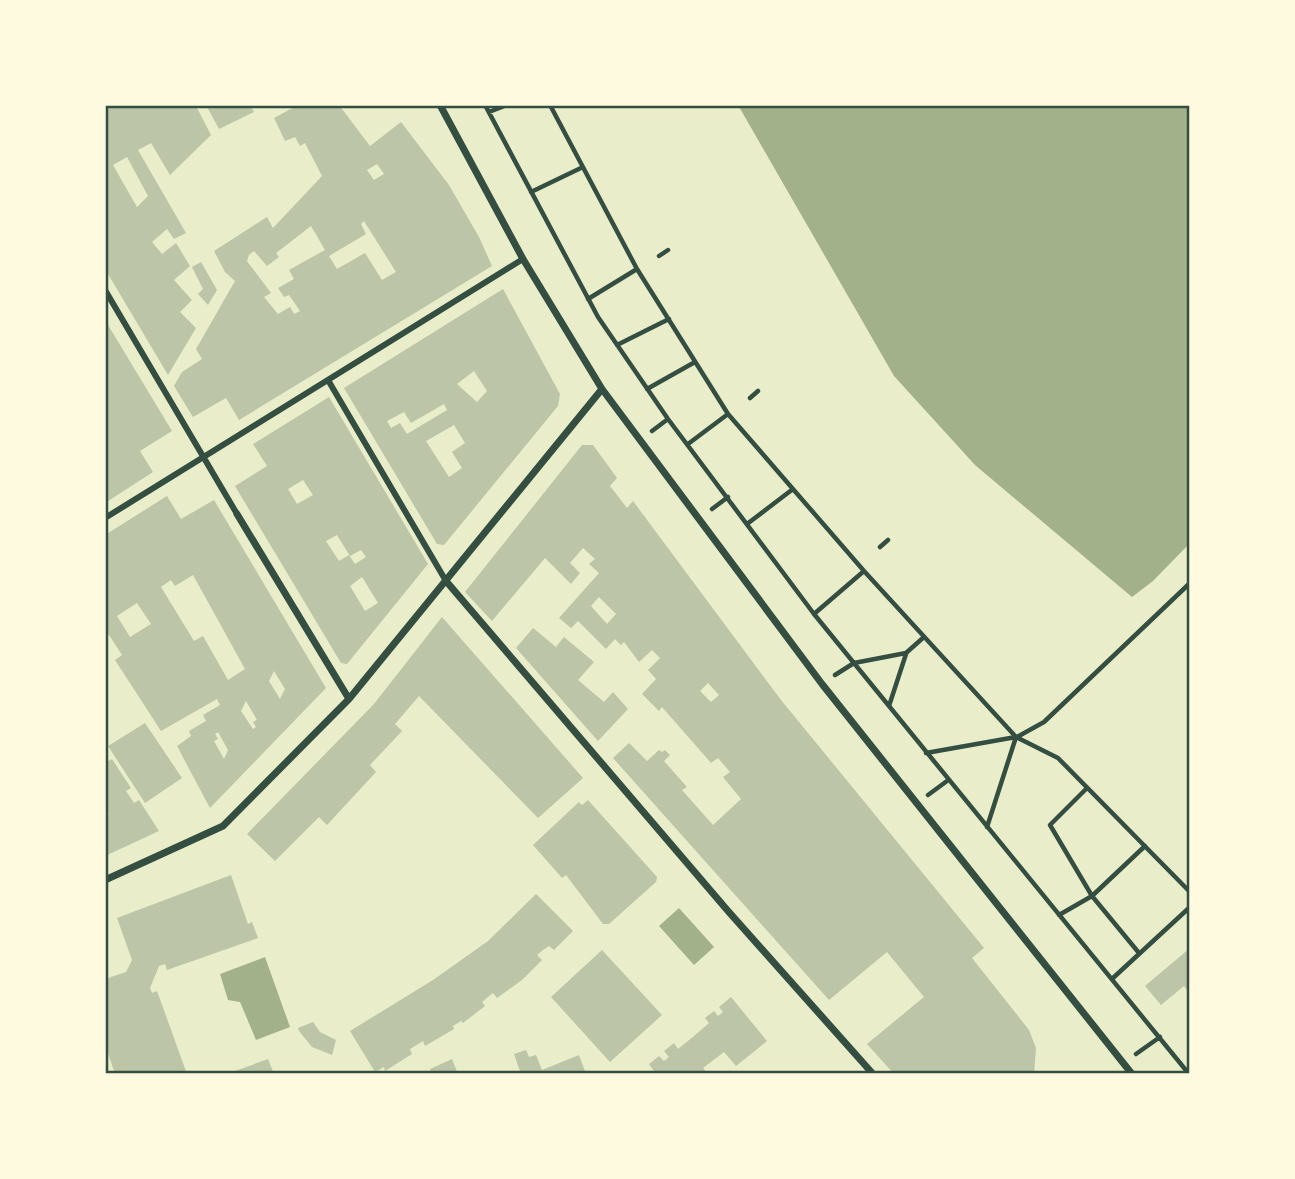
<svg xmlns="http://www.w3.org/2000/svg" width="1295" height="1179" viewBox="0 0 1295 1179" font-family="Poppins,sans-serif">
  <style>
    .water { fill: #a3b18a }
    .building { fill: #bcc5a7; fill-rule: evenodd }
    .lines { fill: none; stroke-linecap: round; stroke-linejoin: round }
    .path { stroke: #344e41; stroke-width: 4.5 }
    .pedestrian { stroke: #344e41; stroke-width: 6 }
    .minor { stroke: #344e41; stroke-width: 7 }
    .neatline { fill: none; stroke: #344e41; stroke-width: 2.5 }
  </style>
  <rect width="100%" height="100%" fill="#e9edc9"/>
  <path class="water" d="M738,105H1190V543L1153,581L1132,597L975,465L894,376Z
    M679,908L714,947L694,965L659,926Z
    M265,957L290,1027L256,1040L240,1002L228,1000L220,974Z"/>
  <path class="building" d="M105,105H202L197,108L211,135L170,175L151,143L138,150L186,233L174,239L167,229L152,242L162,254L176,243L190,266L174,280L192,300L180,312L196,328L168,375L105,269ZM127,157L148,196L137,207L113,165Z
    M206,105H250L254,112L219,129Z
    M298,105H339L370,146L401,122L449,185L479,237L492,266L239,420L226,398L193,417L174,386L182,372L202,359L196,349L235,281L225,272L214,251L267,217L273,228L322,176L305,143L300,146L295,137L285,141L274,118ZM377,164L384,174L374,180L367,170ZM364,221L396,272L382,280L365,253L337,269L329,256L366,234L361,224ZM311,226L325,250L289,270L294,279L278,288L284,297L289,295L300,311L294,314L290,307L278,314L264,297L271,293L247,261L249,255L254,251L267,266L279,257L276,253Z
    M201,262L217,290L208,305L198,294L203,289L192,267Z
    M503,289L560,394L558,406L444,545L437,544L344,388ZM474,371L487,391L477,402L457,384ZM444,404L447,410L407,434L400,423L391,428L387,421L404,412L411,423ZM454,425L465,443L452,452L462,468L449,477L426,441Z
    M105,320L172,431L140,451L153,472L105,503Z
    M329,397L428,564L347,664L341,663L235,486L267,466L253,444ZM303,480L313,495L297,504L288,489ZM337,535L350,556L361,550L366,557L355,564L349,555L339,561L326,541ZM362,577L378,603L365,611L350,586Z
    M582,445H593L617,478L610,486L627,508L633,501L781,700L984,948L972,958L1029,1030L1036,1048L1034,1074H894L867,1044L924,997L887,952L829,1000L613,758L629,743L647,761L659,750L662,752L665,750L670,755L664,761L687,787L682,790L713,825L741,799L723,777L730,772L718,758L711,763L662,707L659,711L642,694L656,679L648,670L660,658L652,650L639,662L624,642L621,645L615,639L606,649L578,621L571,628L559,618L599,573L589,564L595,559L583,548L570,563L580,573L571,584L545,558L492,621L465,592ZM599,597L616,614L607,624L591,606ZM708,683L719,695L711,702L700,691Z
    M167,496L181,519L214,500L326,688L210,808L177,746L191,736L189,731L206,721L203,715L220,705L217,699L161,731L115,660L122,655L105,629V535ZM193,575L245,669L228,680L203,636L194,641L161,587L171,580L175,586ZM137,603L151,624L130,637L117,616ZM274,671L285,689L280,699L269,681ZM246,701L257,720L253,722L256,727L253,729L241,711ZM218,732L228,750L224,759L214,741L218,739L215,734Z
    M442,617L583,778L538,818L419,696L395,724L402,731L370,765L376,772L327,825L319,817L275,861L247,834L374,704Z
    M533,628L556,647L564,637L594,662L578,680L604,702L613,692L628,709L598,741L516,648Z
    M145,723L182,778L145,803L108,746Z
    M112,759L131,788L126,791L134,803L139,800L159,831L105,856V817L109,814L105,809V763Z
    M588,800L657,877L656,882L609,924H603L566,875L562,878L533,845L579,802L582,805Z
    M231,875L248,924L252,922L258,938L167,970L165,964L159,966L150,988L152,993L157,991L187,1074H115L105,1044V979L126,972L132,960L117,918Z
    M536,894L573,931L554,950L549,946L543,950L537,955L542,960L522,980L497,998L493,993L482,1002L485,1006L463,1023L461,1021L453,1026L454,1029L425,1046L423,1041L410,1049L412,1054L385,1071L384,1067L375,1072L350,1031L433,980L488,941Z
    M1190,948V994L1184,986L1161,1005L1145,986Z
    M602,950L662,1015L610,1062L551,997Z
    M731,997L767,1041L736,1066L724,1052L703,1068L708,1074H656L649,1064L659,1056L664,1061L669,1057L664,1051L674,1043L678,1049L694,1036L709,1023L705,1018L714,1011L718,1016L723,1012L719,1007Z
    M313,1022L320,1032L336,1040L332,1055L312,1047L299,1031L298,1028Z
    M526,1050L529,1057L536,1055L542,1070L579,1055L586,1074H521L514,1054Z
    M268,1059L274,1074H227Z
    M452,1059L458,1074H432L430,1069Z"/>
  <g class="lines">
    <path class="path" d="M485,105L598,317L668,419L814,614L1189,1074
      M550,105L637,269L728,414L864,571L1016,737L1058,758L1190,892
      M489,112L507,105
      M531,192L583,167
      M659,256L668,250
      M588,299L637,269
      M617,345L669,319
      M647,389L695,362
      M750,398L758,391
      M652,431L668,419
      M688,444L728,414
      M712,509L728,497
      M747,524L793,489
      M880,547L888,540
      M814,614L864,571
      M835,675L854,663L906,653L924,637
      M889,706L906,654
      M1017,737L1044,722L1190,583
      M926,753L1016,737L987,827
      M1087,788L1050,825L1092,896L1139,953
      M928,795L947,781
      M1059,915L1092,896L1145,846
      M1113,978L1190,907
      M1136,1054L1160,1037"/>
    <path class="pedestrian" d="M105,290L237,514
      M328,380L446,581
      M105,518L523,259"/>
    <path class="minor" d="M440,105L523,259L602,389L822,684L1132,1074
      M237,514L349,699
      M446,581L728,911L873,1074
      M105,880L223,826L349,699L602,389"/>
  </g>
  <rect width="1295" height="1179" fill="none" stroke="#fefae0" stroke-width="214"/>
  <rect x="107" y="107" width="1081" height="965" class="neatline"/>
</svg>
